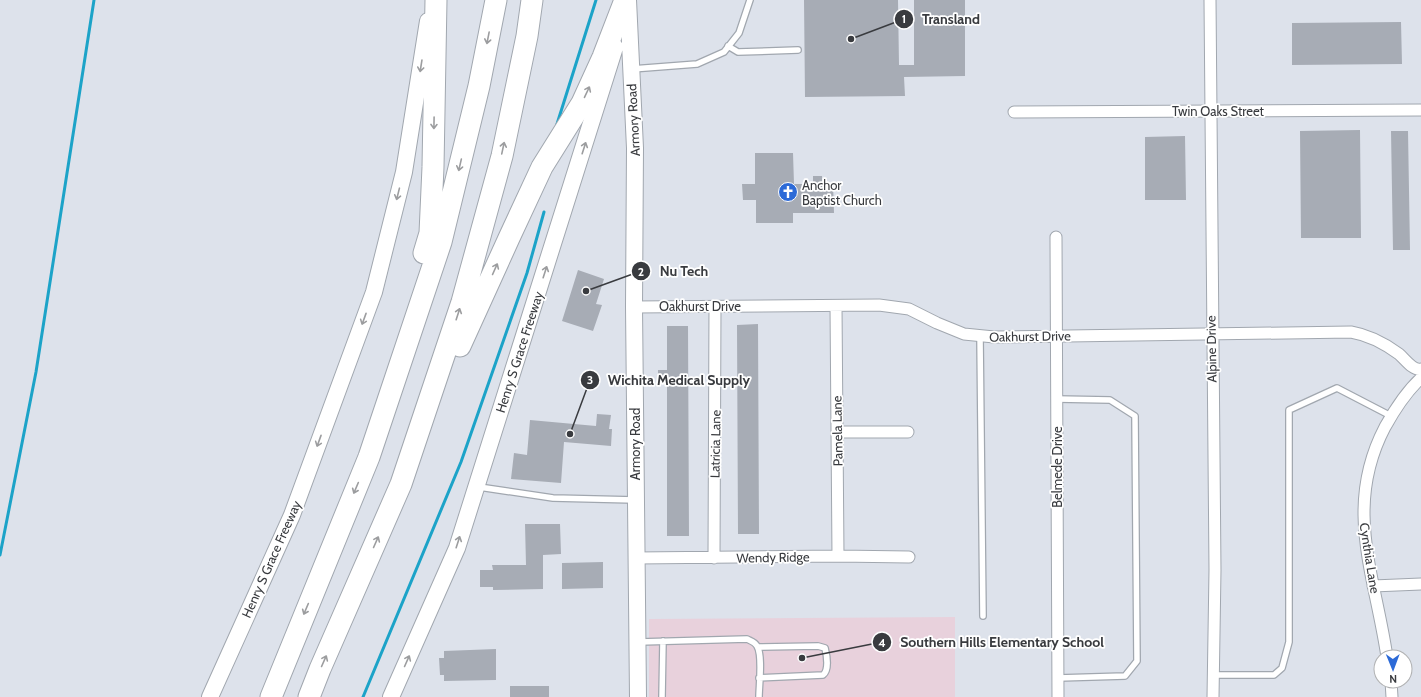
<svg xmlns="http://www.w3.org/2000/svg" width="1421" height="697" viewBox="0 0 1421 697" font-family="Cabin,sans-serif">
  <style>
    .education { fill: #e8d1dc }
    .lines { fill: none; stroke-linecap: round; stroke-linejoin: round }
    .stream { stroke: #1ca3c8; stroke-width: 3 }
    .building { fill: #a7acb5 }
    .lane-casing { stroke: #a1a7af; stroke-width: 8 }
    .street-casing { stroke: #a1a7af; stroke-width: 13 }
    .secondary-casing { stroke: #a1a7af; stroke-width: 18 }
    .highway-casing { stroke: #a1a7af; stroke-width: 23 }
    .lane { stroke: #fff; stroke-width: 5.5 }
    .street { stroke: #fff; stroke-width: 11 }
    .secondary { stroke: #fff; stroke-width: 16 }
    .highway { stroke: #fff; stroke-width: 21 }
    .oneway { stroke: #9c9d9f }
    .labels { text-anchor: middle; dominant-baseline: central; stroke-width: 3.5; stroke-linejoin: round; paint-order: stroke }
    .street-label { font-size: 13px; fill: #393b3f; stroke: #fff }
    .poi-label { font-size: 13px; fill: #393b3f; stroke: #fff; text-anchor: start }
    .leader { fill: none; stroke: #393b3f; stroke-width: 1.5 }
    .callout-dot { fill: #393b3f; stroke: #fff; stroke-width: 1.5 }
    .mark-label { font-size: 12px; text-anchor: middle; font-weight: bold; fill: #fff }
    .callout-label { font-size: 14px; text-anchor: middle; font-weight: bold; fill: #393b3f; stroke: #fff; stroke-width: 3.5; stroke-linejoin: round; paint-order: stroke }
  </style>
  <rect width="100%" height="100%" fill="#dde2eb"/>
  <path class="education" d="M955,617V697H649V619Z"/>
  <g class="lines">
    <path class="stream" d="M557,124L596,0
      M0,555L36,372L94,0
      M363,697L461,462L527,273L544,212"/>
  </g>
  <path class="building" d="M804,0H898L899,65H914V0H965V76L904,77L905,96L805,97Z
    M1401,22L1402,64L1292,65V23Z
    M1360,130L1361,238H1301L1300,131Z
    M1391,131H1408L1410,250H1393Z
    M1185,136L1186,200H1145V137Z
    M755,153H793L794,184H813V176H822V183H833L834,213H793V223H756V200H743L742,184H755Z
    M578,270L604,279L596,304L602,305L593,331L562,321Z
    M758,324L759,534H738L737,325Z
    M667,326H688L689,536H667V379H658V370H667Z
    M597,414L611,415L609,429H612L611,446L564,442L561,483L511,479L514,453L527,455L530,420L596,426Z
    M525,524H560L561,554L543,555V589L493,590V587H480V570H493L492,565H526Z
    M603,562V588L562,589V563Z
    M496,649V680L444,681V675H440L439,658H444V651Z
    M510,686H549V697H510Z"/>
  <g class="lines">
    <defs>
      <path id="lane" d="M728,46L738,52L798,50
        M632,69L697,64L724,52L739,33L750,0
        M980,337L983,616
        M1057,399L1110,400L1135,416L1137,661L1125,676L1058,678
        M479,487L553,498L635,500
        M639,642L747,639C751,641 755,642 757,646C763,655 759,686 759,697
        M758,647L818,646L825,648C827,656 829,670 823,675L759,678
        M1213,675H1274L1282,668L1289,642V410L1337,388L1391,416
        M662,697L663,641"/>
      <path id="street" d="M1210,0L1215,570L1213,697
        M1014,112L1421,110
        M1056,237L1058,697
        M836,306L838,556
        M634,307L879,305L909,309L937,323L964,334L994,337L1351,332C1369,335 1384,343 1399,354C1405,359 1413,371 1421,369
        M837,432H908
        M636,558L838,556L909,557
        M714,558L715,306
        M1373,586L1421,584
        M1387,657C1375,575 1343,507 1385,427C1395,409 1407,391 1421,378
        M1391,681L1392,697"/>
      <path id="secondary" d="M628,0L635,148L634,307L638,697
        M210,697L292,515L374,292L404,172L428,21
        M391,697L457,548L615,47"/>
      <path id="highway" d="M424,253L430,233L433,167L436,0
        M460,346L509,238L542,167L582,103L603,57L625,0
        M271,697L369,457L441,242L479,86L496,0
        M309,697L320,669L401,484L462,302L502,156L527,36L532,0"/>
    </defs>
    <use href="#lane" class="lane-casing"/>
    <use href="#street" class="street-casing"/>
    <use href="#secondary" class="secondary-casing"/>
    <use href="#highway" class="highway-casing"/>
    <use href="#lane" class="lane"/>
    <use href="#street" class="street"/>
    <use href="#secondary" class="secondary"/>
    <use href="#highway" class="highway"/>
  </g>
  <defs><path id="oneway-shaft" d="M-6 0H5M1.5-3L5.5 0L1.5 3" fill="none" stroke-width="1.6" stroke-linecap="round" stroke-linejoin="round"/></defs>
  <g class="oneway">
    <use href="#oneway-shaft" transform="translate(488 38) rotate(101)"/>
    <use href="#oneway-shaft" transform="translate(421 66) rotate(99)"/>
    <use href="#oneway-shaft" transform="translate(587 92) rotate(-65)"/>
    <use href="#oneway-shaft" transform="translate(434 123) rotate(91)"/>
    <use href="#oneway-shaft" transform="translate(503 148) rotate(-78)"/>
    <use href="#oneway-shaft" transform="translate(584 148) rotate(-72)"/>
    <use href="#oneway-shaft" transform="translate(460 165) rotate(103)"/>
    <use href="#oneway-shaft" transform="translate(398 194) rotate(104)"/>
    <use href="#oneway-shaft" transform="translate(495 269) rotate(-66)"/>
    <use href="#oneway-shaft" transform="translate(545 272) rotate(-72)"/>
    <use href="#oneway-shaft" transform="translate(458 314) rotate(-72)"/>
    <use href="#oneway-shaft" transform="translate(364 319) rotate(110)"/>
    <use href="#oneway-shaft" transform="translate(319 441) rotate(110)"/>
    <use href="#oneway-shaft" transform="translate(356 488) rotate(113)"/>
    <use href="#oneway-shaft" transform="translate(376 542) rotate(-66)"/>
    <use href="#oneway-shaft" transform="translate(458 542) rotate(-72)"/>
    <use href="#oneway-shaft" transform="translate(306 609) rotate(113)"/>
    <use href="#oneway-shaft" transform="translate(324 661) rotate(-66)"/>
    <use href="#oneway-shaft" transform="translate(407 661) rotate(-66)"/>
  </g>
  <defs>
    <symbol id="church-disc" viewBox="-11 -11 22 22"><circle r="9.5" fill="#2c6ad7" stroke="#fff"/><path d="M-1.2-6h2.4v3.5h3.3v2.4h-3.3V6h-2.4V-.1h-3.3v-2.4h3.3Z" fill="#fff"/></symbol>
  </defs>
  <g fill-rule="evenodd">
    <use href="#church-disc" x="777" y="181" width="22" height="22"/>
  </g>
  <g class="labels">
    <g class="street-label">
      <text x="1218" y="111">Twin Oaks Street</text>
      <text transform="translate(633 120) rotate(-93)">Armory Road</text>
      <text x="700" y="306">Oakhurst Drive</text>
      <text transform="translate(1030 336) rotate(-1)">Oakhurst Drive</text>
      <text transform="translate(1211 349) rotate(-91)">Alpine Drive</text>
      <text transform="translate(519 352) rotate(-72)">Henry S Grace Freeway</text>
      <text transform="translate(837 431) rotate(-91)">Pamela Lane</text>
      <text transform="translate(635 444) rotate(-90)">Armory Road</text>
      <text transform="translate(715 444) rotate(-89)">Latricia Lane</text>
      <text transform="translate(1057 467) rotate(-90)">Belmede Drive</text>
      <text transform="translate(773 557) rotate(-1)">Wendy Ridge</text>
      <text transform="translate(1370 558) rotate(81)">Cynthia Lane</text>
      <text transform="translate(271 559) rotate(-66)">Henry S Grace Freeway</text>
    </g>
    <g class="poi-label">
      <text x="802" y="185">Anchor<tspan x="802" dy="15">Baptist Church</tspan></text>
    </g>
  </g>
  <path class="leader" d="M851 39L904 19M586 291L641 271M570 434L590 380M802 658L882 642"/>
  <g class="callout-dot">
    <circle cx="851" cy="39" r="4"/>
    <circle cx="586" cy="291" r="4"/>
    <circle cx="570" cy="434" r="4"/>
    <circle cx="802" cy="658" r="4"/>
    <circle cx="904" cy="19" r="10"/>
    <circle cx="641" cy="271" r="10"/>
    <circle cx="590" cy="380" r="10"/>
    <circle cx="882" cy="642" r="10"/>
  </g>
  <g class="mark-label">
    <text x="904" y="23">1</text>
    <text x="641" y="276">2</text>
    <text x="590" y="384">3</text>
    <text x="882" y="647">4</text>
  </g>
  <g class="callout-label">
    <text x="951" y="24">Transland</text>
    <text x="684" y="276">Nu Tech</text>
    <text x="679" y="385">Wichita Medical Supply</text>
    <text x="1002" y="647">Southern Hills Elementary School</text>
  </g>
  <g transform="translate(1393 669) rotate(179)"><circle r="19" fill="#ffffff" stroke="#b0b1b2"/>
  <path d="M0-3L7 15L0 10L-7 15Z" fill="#2c6ad7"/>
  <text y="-6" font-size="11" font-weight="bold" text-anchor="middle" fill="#393b3f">N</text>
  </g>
</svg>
